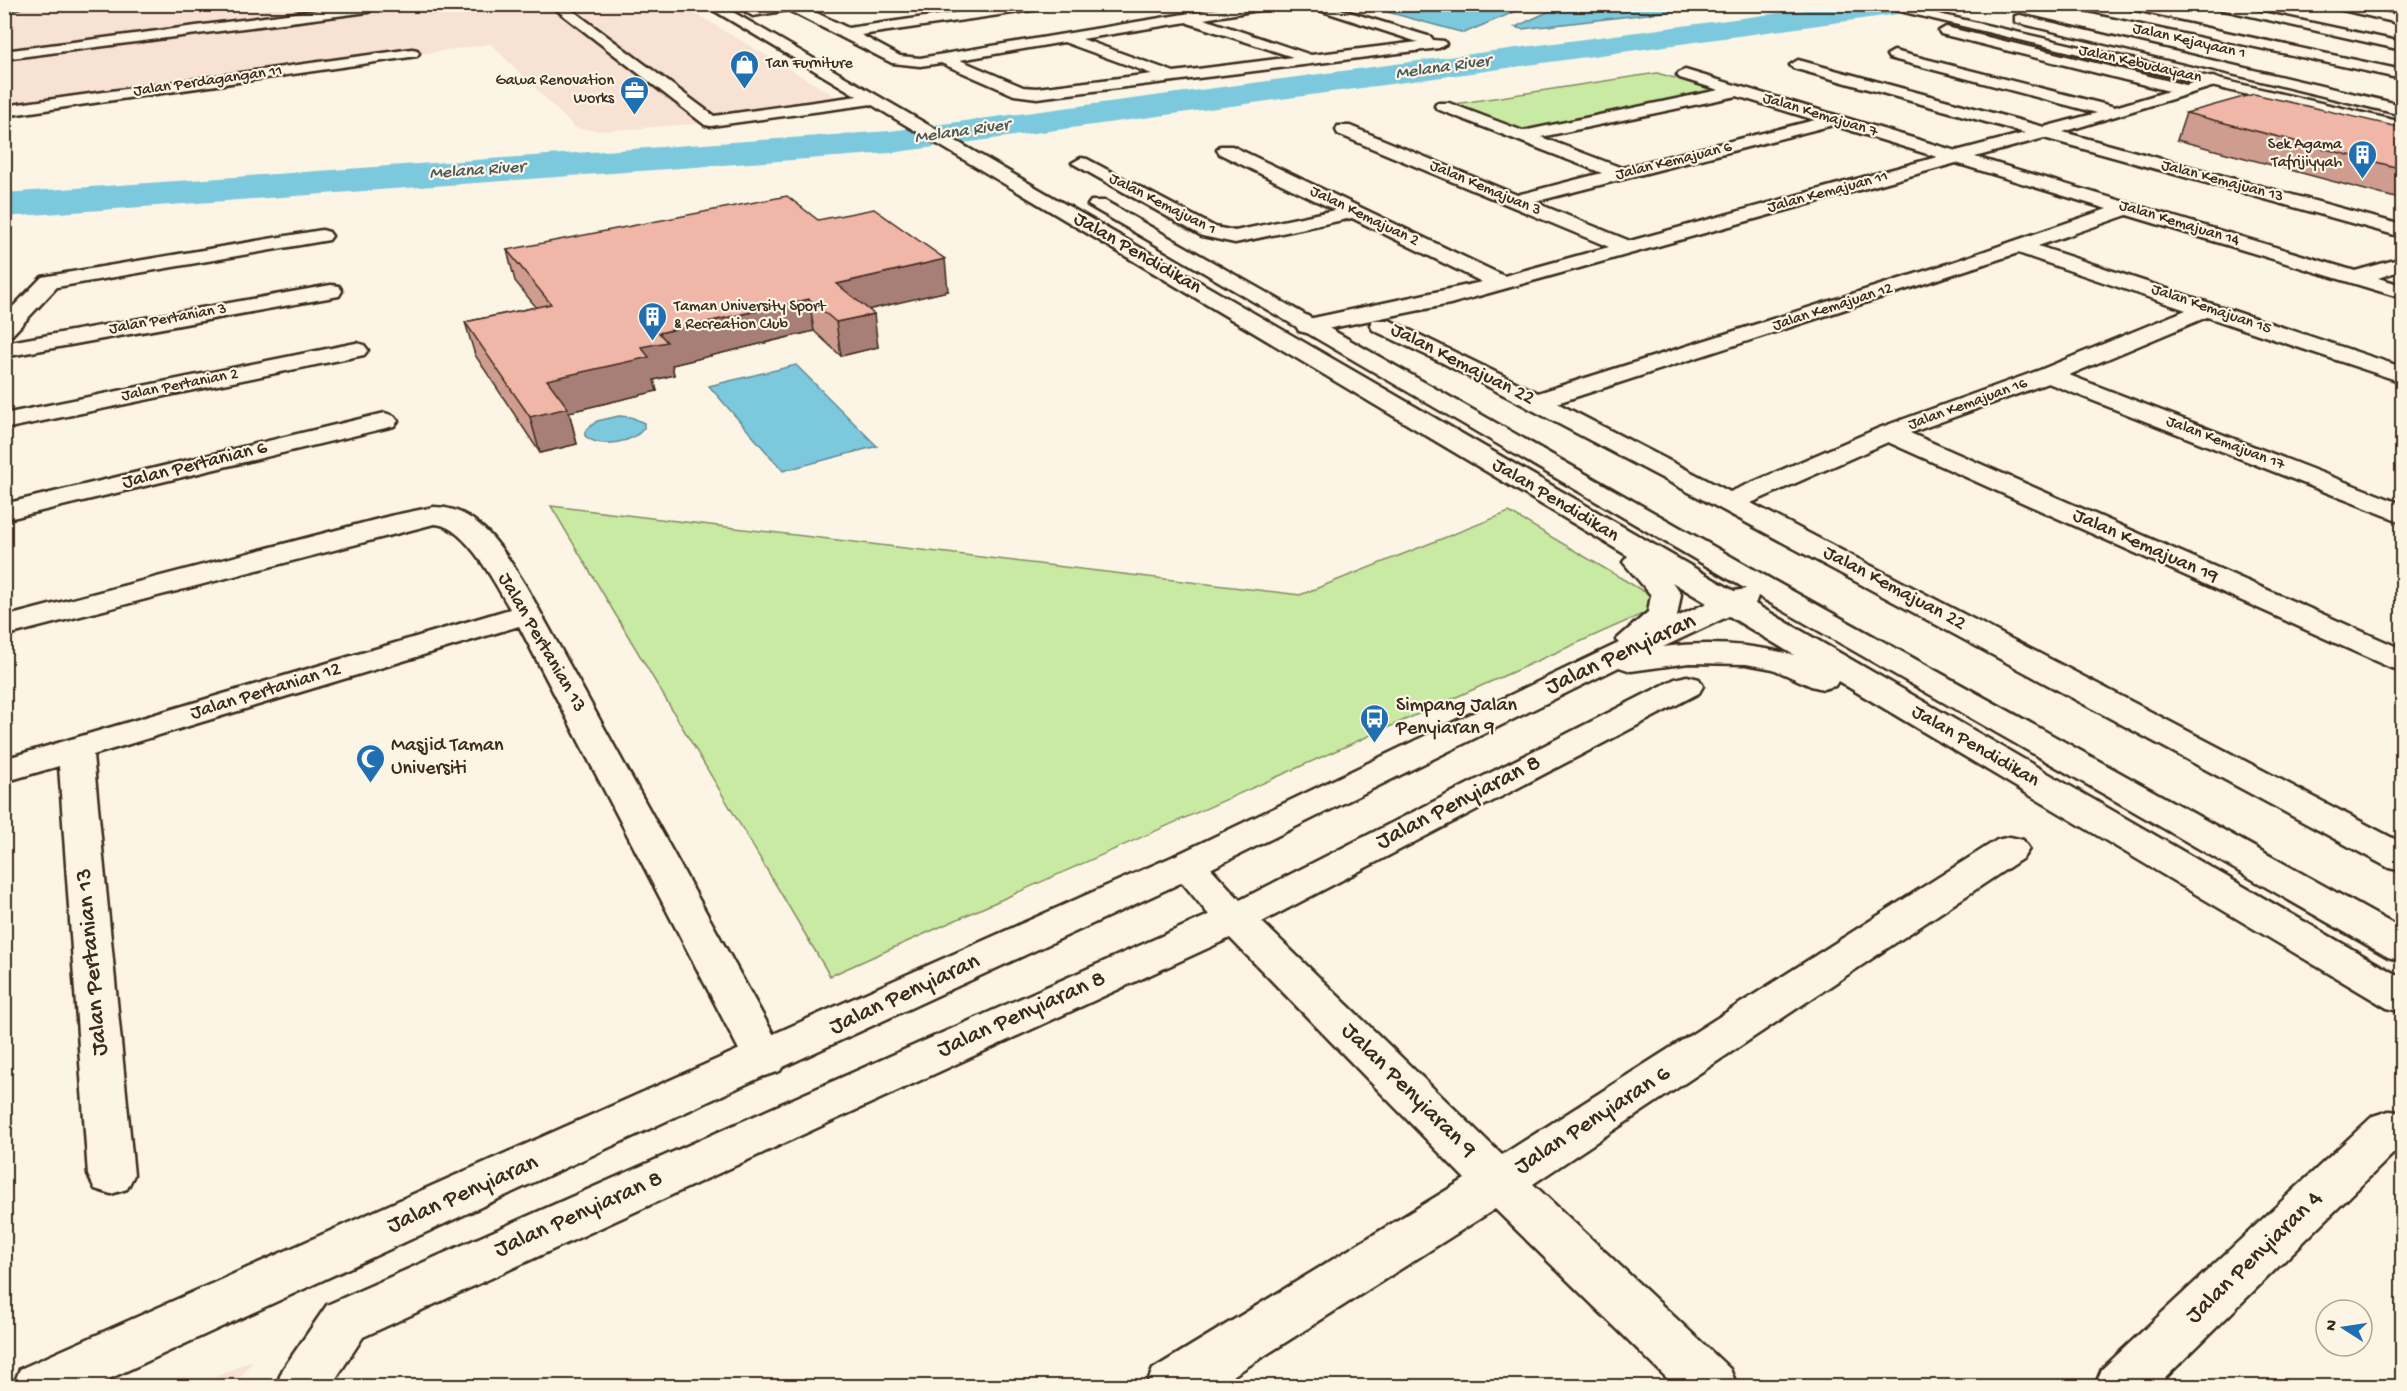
<svg xmlns="http://www.w3.org/2000/svg" width="2407" height="1391" viewBox="0 0 2407 1391" font-family="'Gochi Hand',sans-serif">
  <style>
    .built { fill: #f8e2d3 }
    .green { fill: #c9eaa2; stroke: #828a60; stroke-width: 1.5 }
    .water { fill: #7cc8dc; stroke: #628990; stroke-width: 1.5 }
    .lines { fill: none; stroke-linecap: round; stroke-linejoin: round }
    .river { fill: #7cc8dc; fill-rule: evenodd }
    .street-casing { stroke: #3b2a1e; stroke-width: 5 }
    .secondary-casing { stroke: #3b2a1e; stroke-width: 5 }
    .street { fill: #fcf5e5; fill-rule: evenodd }
    .secondary { fill: #fcf5e5; fill-rule: evenodd }
    .wall { fill: #ce9d90; stroke: #3b2a1e; stroke-width: 1.5 }
    .shaded-wall { fill: #a87f76; stroke: #3b2a1e; stroke-width: 1.5 }
    .building { fill: #f0b6a8; stroke: #3b2a1e; stroke-width: 1.5 }
    .labels { text-anchor: middle; dominant-baseline: central; stroke-width: 4.5; stroke-linejoin: round; paint-order: stroke }
    .far-street-label { font-size: 16px; fill: #3b2a1e; stroke: #fcf5e5 }
    .far-poi-label { font-size: 16px; fill: #3b2a1e; stroke: #fcf5e5; text-anchor: start }
    .far-water-label { font-size: 18px; font-style: italic; fill: #4e5957; stroke: #fcf5e5 }
    .street-label { font-size: 20px; fill: #3b2a1e; stroke: #fcf5e5 }
    .poi-label { font-size: 20px; fill: #3b2a1e; stroke: #fcf5e5; text-anchor: start }
    .near-street-label { font-size: 24px; fill: #3b2a1e; stroke: #fcf5e5 }
  </style>
  <rect width="100%" height="100%" fill="#fcf5e5"/>
  <filter id="ink" filterUnits="userSpaceOnUse"><feTurbulence type="fractalNoise" baseFrequency=".0167" numOctaves="2"/><feDisplacementMap in="SourceGraphic" scale="12" xChannelSelector="R" yChannelSelector="G"/><feConvolveMatrix kernelMatrix="1 2 1 2 8 2 1 2 1" color-interpolation-filters="sRGB"/></filter>
  <g filter="url(#ink)">
    <path class="built" d="M4,5H681L850,105L709,123L600,131L575,128L491,44L5,113Z
      M253,1360L234,1386H196Z"/>
    <path class="green" d="M1657,73L1710,88L1711,92L1529,131L1514,130L1448,105Z
      M551,506L1300,595L1509,512L1665,604L830,976Z"/>
    <path class="water" d="M1362,5L1531,4V5L1464,33Z
      M1563,5V4L1722,5L1522,29L1515,27Z
      M796,365L877,446L783,471L709,386Z
      M619,416L631,417L644,423V428C633,443 600,449 585,436V431L597,421Z"/>
    <g class="lines">
      <path class="river" d="M1848,4H1926L1923,10L1913,12L890,153L4,217V193L890,131Z"/>
      <defs>
        <path id="street" d="M4,4H29L4,11Z
          M364,4L373,5L375,8L368,12L4,59V51Z
          M549,4H564L714,116L872,94L880,99L872,104L711,126L705,125Z
          M774,4H808L804,7L848,28L1016,4H1053L1047,8L861,35L900,56L920,58L1244,4H1277L1271,8L1204,19L1311,55L1418,42L1301,4H1323L1431,37L1433,40L1444,41L1446,44L1439,48L1037,98L1014,95L941,63L920,66L892,63L788,10L753,16L746,12L748,9ZM1187,22L1188,23L1293,57L1174,72L1082,39ZM1064,42L1152,74L1037,88L1023,87L960,60Z
          M2084,4H2096L2402,70V79L2089,11L2084,10Z
          M2197,4H2224L2402,42V50Z
          M2317,4H2345L2402,16V24Z
          M2020,15L2402,105V115L2015,22V16Z
          M1946,27L2186,85L2213,77L2218,79L2221,82L2218,85L2063,132L2402,225V237L2044,138L1975,157L2355,271L2402,258V270L2378,278L2402,285V298L2127,215L2038,246L2402,367V382L2207,317L2069,375L2402,504V522L2048,383L1910,433L2402,649V670L2391,668L1888,442L1751,503L2402,843V871L2389,868L1719,508L1443,363L1373,330L1370,325L1373,320H1389L1538,393L1947,264L2107,209L1956,163L1450,304L1307,333L1299,331L1296,326L1299,321L1482,282L1352,218L1235,243L1202,236L1072,163L1081,158L1087,159L1215,227L1235,231L1335,210L1220,154L1217,150L1220,146H1232L1504,276L1609,247L1338,134L1336,130L1338,126H1350L1517,195L1602,173L1437,109L1435,106L1437,103H1449L1523,131L1719,90L1680,78L1677,75L1680,72L1685,70L1956,151L2025,133L1793,68L1790,65L1798,60L2044,127L2097,113L1889,58L1887,55L1894,51L2115,107L2169,91L1941,34L1939,31ZM1737,96L1815,120L1622,168L1541,137ZM1833,125L1937,157L1630,241L1534,202ZM2018,253L2186,310L2040,370L1879,428L1730,492L1557,403Z
          M412,49L417,50L419,53L417,56L4,116V106Z
          M322,230L329,232L332,236L329,240L57,287L12,335L4,337V316L42,277Z
          M331,285L339,286L342,291L339,296L4,357V343Z
          M356,343L364,345L368,350L364,355L4,429V414Z
          M385,413L394,416L398,421L394,426L4,520V504Z
          M434,507C480,507 505,553 527,588L787,1059L780,1071L765,1076L750,1071L519,626L93,755L134,1175L127,1189L111,1194L95,1189L88,1175L59,766L4,782V759L510,609C496,585 465,524 434,524L4,636V617L390,516Z
          M1687,676L1699,679L1703,686L1699,693L1262,922L1502,1155L1997,840L2010,837L2023,840L2029,849L2023,858L1533,1184L1730,1369L1737,1386H1675L1495,1209L1217,1386H1146L1153,1369L1465,1179L1230,938L363,1337L331,1386H276L283,1369L327,1305L1209,915L1168,865L1174,856L1187,852L1200,856L1240,900L1675,679Z
          M2389,1111L2402,1112V1148H2399L2157,1386H2095L2102,1369L2373,1116Z"/>
        <path id="secondary" d="M703,4H719L1734,591L1746,589L1088,205L1091,201H1105L1776,582L2402,929V961L2388,957L1758,596L1755,604L2402,978V1012L2387,1008L1838,681L1835,686L1823,689L1811,686L1773,669L1746,664L1689,663L1631,671L1619,667L1200,874L94,1386H13L20,1369L1174,856L1619,643L1616,640L1648,612L1651,595L1623,562L1628,556ZM1672,582L1707,603L1677,617L1681,594ZM1729,616L1794,655C1750,644 1708,641 1663,647Z
          M1871,4H1896L2402,122V132Z"/>
      </defs>
      <use href="#street" class="street-casing"/>
      <use href="#secondary" class="secondary-casing"/>
      <use href="#street" class="street"/>
      <use href="#secondary" class="secondary"/>
    </g>
    <path class="wall" d="M2186,113L2403,128V200L2177,140Z
      M818,220L948,291L868,309L878,347L841,356L814,331L672,365L674,375L654,380L657,391L569,412L577,444L540,453L475,355L465,322L536,307L515,281L507,250Z"/>
    <path class="shaded-wall" d="M945,259L948,291L842,316L837,284Z
      M809,299L814,331L672,365L674,375L654,380L657,391L569,412L577,444L540,453L530,417L547,380L641,347L659,333Z
      M874,314L878,347L841,356L836,322Z"/>
    <path class="building" d="M2254,94L2403,128V169L2186,113Z
      M787,196L818,220L874,209L945,259L837,284L874,314L836,322L809,299L659,333L667,342L641,347L649,357L547,380L568,408L530,417L465,322L551,304L507,250Z"/>
  </g>
  <defs>
    <symbol id="shop-pin" viewBox="-11 -11 22 30"><path d="M0 17L-7.5 6A9.5 9.5 0 1 1 7.5 6Z" fill="#1f6fb2" stroke="#fcf5e5"/><path d="M-5-2.5h2.3a2.7 3.5 0 0 1 5.4 0H5L5.5 6h-11ZM-1.5-2.5h3a1.5 2.3 0 0 0-3 0Z" fill="#fff"/></symbol>
    <symbol id="office-pin" viewBox="-11 -11 22 30"><path d="M0 17L-7.5 6A9.5 9.5 0 1 1 7.5 6Z" fill="#1f6fb2" stroke="#fcf5e5"/><path d="M-6-3h4V-5.5h4V-3h4V5H-6ZM-1-4.5V-3h2v-1.5ZM-6 0V1H6V0Z" fill="#fff"/></symbol>
    <symbol id="building-pin" viewBox="-11 -11 22 30"><path d="M0 17L-7.5 6A9.5 9.5 0 1 1 7.5 6Z" fill="#1f6fb2" stroke="#fcf5e5"/><path d="M-4-6H4V6H1V3H-1V6H-4ZM-2.5-4.3h1.7v1.8h-1.7ZM.8-4.3h1.7v1.8H.8ZM-2.5-1h1.7V.8h-1.7ZM.8-1h1.7V.8H.8Z" fill="#fff"/></symbol>
    <symbol id="bus-pin" viewBox="-11 -11 22 30"><path d="M0 17L-7.5 6A9.5 9.5 0 1 1 7.5 6Z" fill="#1f6fb2" stroke="#fcf5e5"/><path d="M-5-6H5V4H4V6H2V4H-2V6H-4V4H-5ZM-3.5-4V0h7V-4ZM-3.5 1.2v1.5H-2V1.2ZM2 1.2v1.5H3.5V1.2Z" fill="#fff"/></symbol>
    <symbol id="mosque-pin" viewBox="-11 -11 22 30"><path d="M0 17L-7.5 6A9.5 9.5 0 1 1 7.5 6Z" fill="#1f6fb2" stroke="#fcf5e5"/><path d="M3.5-4.9A6 6 0 1 0 3.5 4.9A5 5 0 1 1 3.5-4.9Z" fill="#fff"/></symbol>
  </defs>
  <g fill-rule="evenodd">
    <use href="#shop-pin" x="728" y="48" width="33" height="45"/>
    <use href="#office-pin" x="618" y="74" width="33" height="45"/>
    <use href="#building-pin" x="2346" y="138" width="33" height="45"/>
    <use href="#building-pin" x="636" y="300" width="33" height="45"/>
    <use href="#bus-pin" x="1358" y="702" width="33" height="45"/>
    <use href="#mosque-pin" x="354" y="742" width="33" height="45"/>
  </g>
  <g class="labels">
    <g class="far-street-label">
      <text transform="translate(2189 42) rotate(13)">Jalan Kejayaan 1</text>
      <text transform="translate(2140 65) rotate(13)">Jalan Kebudayaan</text>
      <text transform="translate(208 82) rotate(-8)">Jalan Perdagangan 11</text>
      <text transform="translate(1820 116) rotate(17)">Jalan Kemajuan 7</text>
      <text transform="translate(1674 162) rotate(-14)">Jalan Kemajuan 6</text>
      <text transform="translate(2222 182) rotate(15)">Jalan Kemajuan 13</text>
      <text transform="translate(1485 189) rotate(23)">Jalan Kemajuan 3</text>
      <text transform="translate(1828 193) rotate(-15)">Jalan Kemajuan 11</text>
      <text transform="translate(1162 205) rotate(27)">Jalan Kemajuan 1</text>
      <text transform="translate(1364 217) rotate(26)">Jalan Kemajuan 2</text>
      <text transform="translate(2179 224) rotate(17)">Jalan Kemajuan 14</text>
      <text transform="translate(1833 308) rotate(-18)">Jalan Kemajuan 12</text>
      <text transform="translate(2211 310) rotate(19)">Jalan Kemajuan 15</text>
      <text transform="translate(168 320) rotate(-10)">Jalan Pertanian 3</text>
      <text transform="translate(180 386) rotate(-11)">Jalan Pertanian 2</text>
      <text transform="translate(1968 405) rotate(-20)">Jalan Kemajuan 16</text>
      <text transform="translate(2225 444) rotate(21)">Jalan Kemajuan 17</text>
    </g>
    <g class="far-poi-label">
      <text x="766" y="64">Tan Furniture</text>
      <text x="614" y="81" text-anchor="end">Gawa Renovation<tspan x="614" dy="18">Works</tspan></text>
      <text x="2342" y="145" text-anchor="end">Sek Agama<tspan x="2342" dy="18">Tafrijiyyah</tspan></text>
      <text x="674" y="307">Taman University Sport<tspan x="674" dy="18">&amp; Recreation Club</tspan></text>
    </g>
    <g class="far-water-label">
      <text transform="translate(1443 68) rotate(-8)">Melana River</text>
      <text transform="translate(962 132) rotate(-8)">Melana River</text>
      <text transform="translate(477 171) rotate(-4)">Melana River</text>
    </g>
    <g class="street-label">
      <text transform="translate(1137 254) rotate(30)">Jalan Pendidikan</text>
      <text transform="translate(1462 365) rotate(27)">Jalan Kemajuan 22</text>
      <text transform="translate(195 466) rotate(-14)">Jalan Pertanian 6</text>
      <text transform="translate(1555 501) rotate(31)">Jalan Pendidikan</text>
      <text transform="translate(2145 547) rotate(24)">Jalan Kemajuan 19</text>
      <text transform="translate(1894 589) rotate(28)">Jalan Kemajuan 22</text>
      <text transform="translate(541 643) rotate(60)">Jalan Pertanian 13</text>
      <text transform="translate(266 692) rotate(-17)">Jalan Pertanian 12</text>
      <text transform="translate(1975 747) rotate(30)">Jalan Pendidikan</text>
    </g>
    <g class="poi-label">
      <text x="1396" y="706">Simpang Jalan<tspan x="1396" dy="23">Penyiaran 9</tspan></text>
      <text x="391" y="746">Masjid Taman<tspan x="391" dy="23">Universiti</tspan></text>
    </g>
    <g class="near-street-label">
      <text transform="translate(1621 655) rotate(-25)">Jalan Penyiaran</text>
      <text transform="translate(1459 803) rotate(-27)">Jalan Penyiaran 8</text>
      <text transform="translate(93 962) rotate(-95)">Jalan Pertanian 13</text>
      <text transform="translate(905 995) rotate(-25)">Jalan Penyiaran</text>
      <text transform="translate(1022 1015) rotate(-24)">Jalan Penyiaran 8</text>
      <text transform="translate(1408 1091) rotate(45)">Jalan Penyiaran 9</text>
      <text transform="translate(1593 1121) rotate(-33)">Jalan Penyiaran 6</text>
      <text transform="translate(463 1195) rotate(-24)">Jalan Penyiaran</text>
      <text transform="translate(579 1215) rotate(-24)">Jalan Penyiaran 8</text>
      <text transform="translate(2255 1258) rotate(-44)">Jalan Penyiaran 4</text>
    </g>
  </g>
  <rect width="2407" height="1391" fill="none" stroke="#fcf5e5" stroke-width="24"/>
  <rect x="12" y="12" width="2383" height="1367" fill="none" stroke="#3b2a1e" stroke-width="2" filter="url(#ink)"/>
  <g transform="translate(2344 1328) rotate(282)"><circle r="28" fill="#fcf5e5" stroke="#afa495" stroke-width="1.5"/>
  <path d="M0-4.5L10 22L0 15L-10 22Z" fill="#1f6fb2"/>
  <text y="-9" font-size="16" font-weight="bold" text-anchor="middle" fill="#3b2a1e">N</text>
  </g>
</svg>
